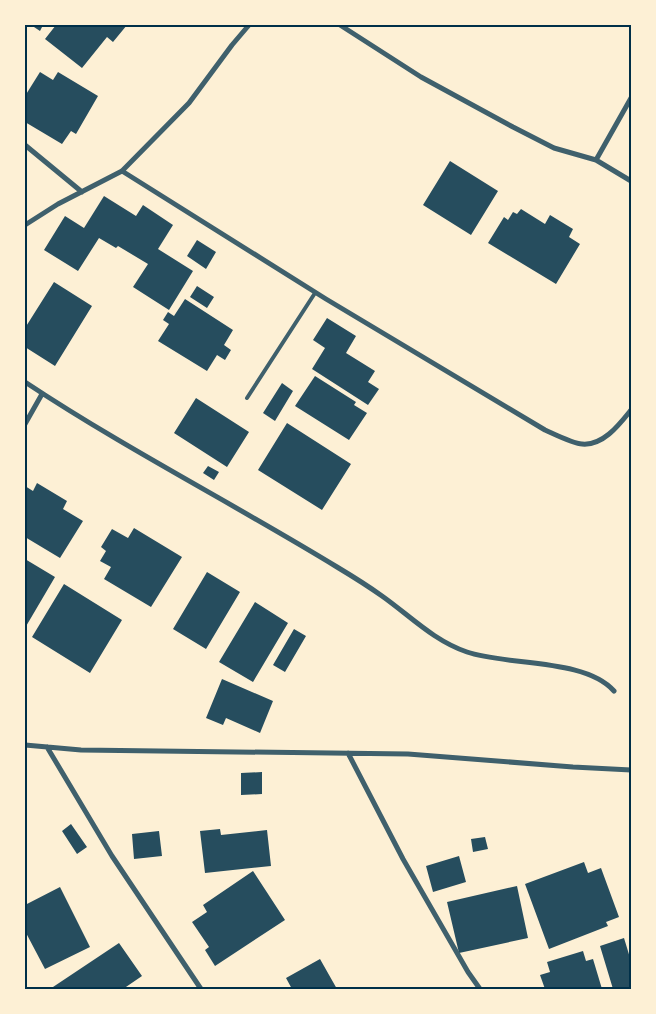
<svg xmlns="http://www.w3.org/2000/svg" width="656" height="1014" viewBox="0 0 656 1014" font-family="'Roboto Condensed',sans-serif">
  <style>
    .building { fill: #264d5e }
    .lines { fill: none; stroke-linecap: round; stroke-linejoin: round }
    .service { stroke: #3f606c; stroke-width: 4 }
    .minor { stroke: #3f606c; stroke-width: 5 }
    .neatline { fill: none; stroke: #003049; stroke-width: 2 }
  </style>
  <rect width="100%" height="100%" fill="#fdf0d5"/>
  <path class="building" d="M31,25H43L40,31Z
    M56,25H127L113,42L107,37L82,68L45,39Z
    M40,72L53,80L58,72L98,96L76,134L71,131L62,144L25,122V96Z
    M450,161L498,191L471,235L423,205Z
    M104,196L136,216L143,205L173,225L158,249L193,271L169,310L133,287L148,264L118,246L116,248L99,238L78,271L44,250L65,216L84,228Z
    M521,209L545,224L550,215L573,229L569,237L580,244L556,284L488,243L504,217L508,220L513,212L517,214Z
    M197,240L216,252L206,269L187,256Z
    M54,282L92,306L55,366L25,347V328Z
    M197,286L214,297L207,308L190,297Z
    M185,299L233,330L224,345L231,350L225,360L217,355L207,371L158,341L169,324L163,320L168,312L174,316Z
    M327,318L356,336L346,353L375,371L368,382L379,389L368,405L312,369L325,348L313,340Z
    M315,376L356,402L354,405L367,413L349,440L295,406Z
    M282,383L293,391L275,421L263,413Z
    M196,398L249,432L227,467L174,433Z
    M287,423L351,464L322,510L258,470Z
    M208,466L219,472L214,480L203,473Z
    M37,483L67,501L63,509L83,521L60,558L25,537V486L33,491Z
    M134,528L182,557L151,607L104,579L111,567L100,561L106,551L101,547L112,529L128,538Z
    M25,559L55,577L25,628Z
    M207,572L240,592L206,649L173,629Z
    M64,584L122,620L90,673L32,637Z
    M255,602L288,623L253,682L219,662Z
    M294,629L306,636L285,672L273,665Z
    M222,679L273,701L260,733L226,718L223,725L206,718Z
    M262,772V794L241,795V773Z
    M71,824L87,847L77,854L62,831Z
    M220,829L221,835L267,830L271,866L205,873L200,831Z
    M159,831L162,856L134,859L132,834Z
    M485,837L488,849L473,852L471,839Z
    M459,856L466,882L433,892L426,866Z
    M584,862L588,873L601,868L619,917L606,922L608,926L549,949L525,884Z
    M253,871L285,920L215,966L205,950L209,947L192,922L207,912L203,905Z
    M517,886L528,938L459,953L447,902Z
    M60,887L90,947L45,969L25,931V905Z
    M624,938L631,961V989H613L600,946Z
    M119,943L142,976L123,989H55L53,987Z
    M583,951L586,961L593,959L602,989H545L540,975L550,972L547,962Z
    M320,959L337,989H292L286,978Z"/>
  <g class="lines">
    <path class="service" d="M247,398L315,293"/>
    <path class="minor" d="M340,25L421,77L513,127L554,148L596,160L631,181
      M25,145L82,192
      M596,160L631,98
      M122,171L326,299L545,430C554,434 574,444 582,444C603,446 619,425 631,410
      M25,225L58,204L122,171L189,103L232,45L249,25
      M25,382C126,449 234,504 337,567C352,576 368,586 382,596C409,615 434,641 467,652C507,666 585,658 614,691
      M25,424L42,394
      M25,745L81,750L408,754L573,767L631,770
      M47,747L112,856L201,989
      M348,753L403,859L468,972L480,989"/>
  </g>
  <rect width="656" height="1014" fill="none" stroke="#fdf0d5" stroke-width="52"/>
  <rect x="26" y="26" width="604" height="962" class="neatline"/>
</svg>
